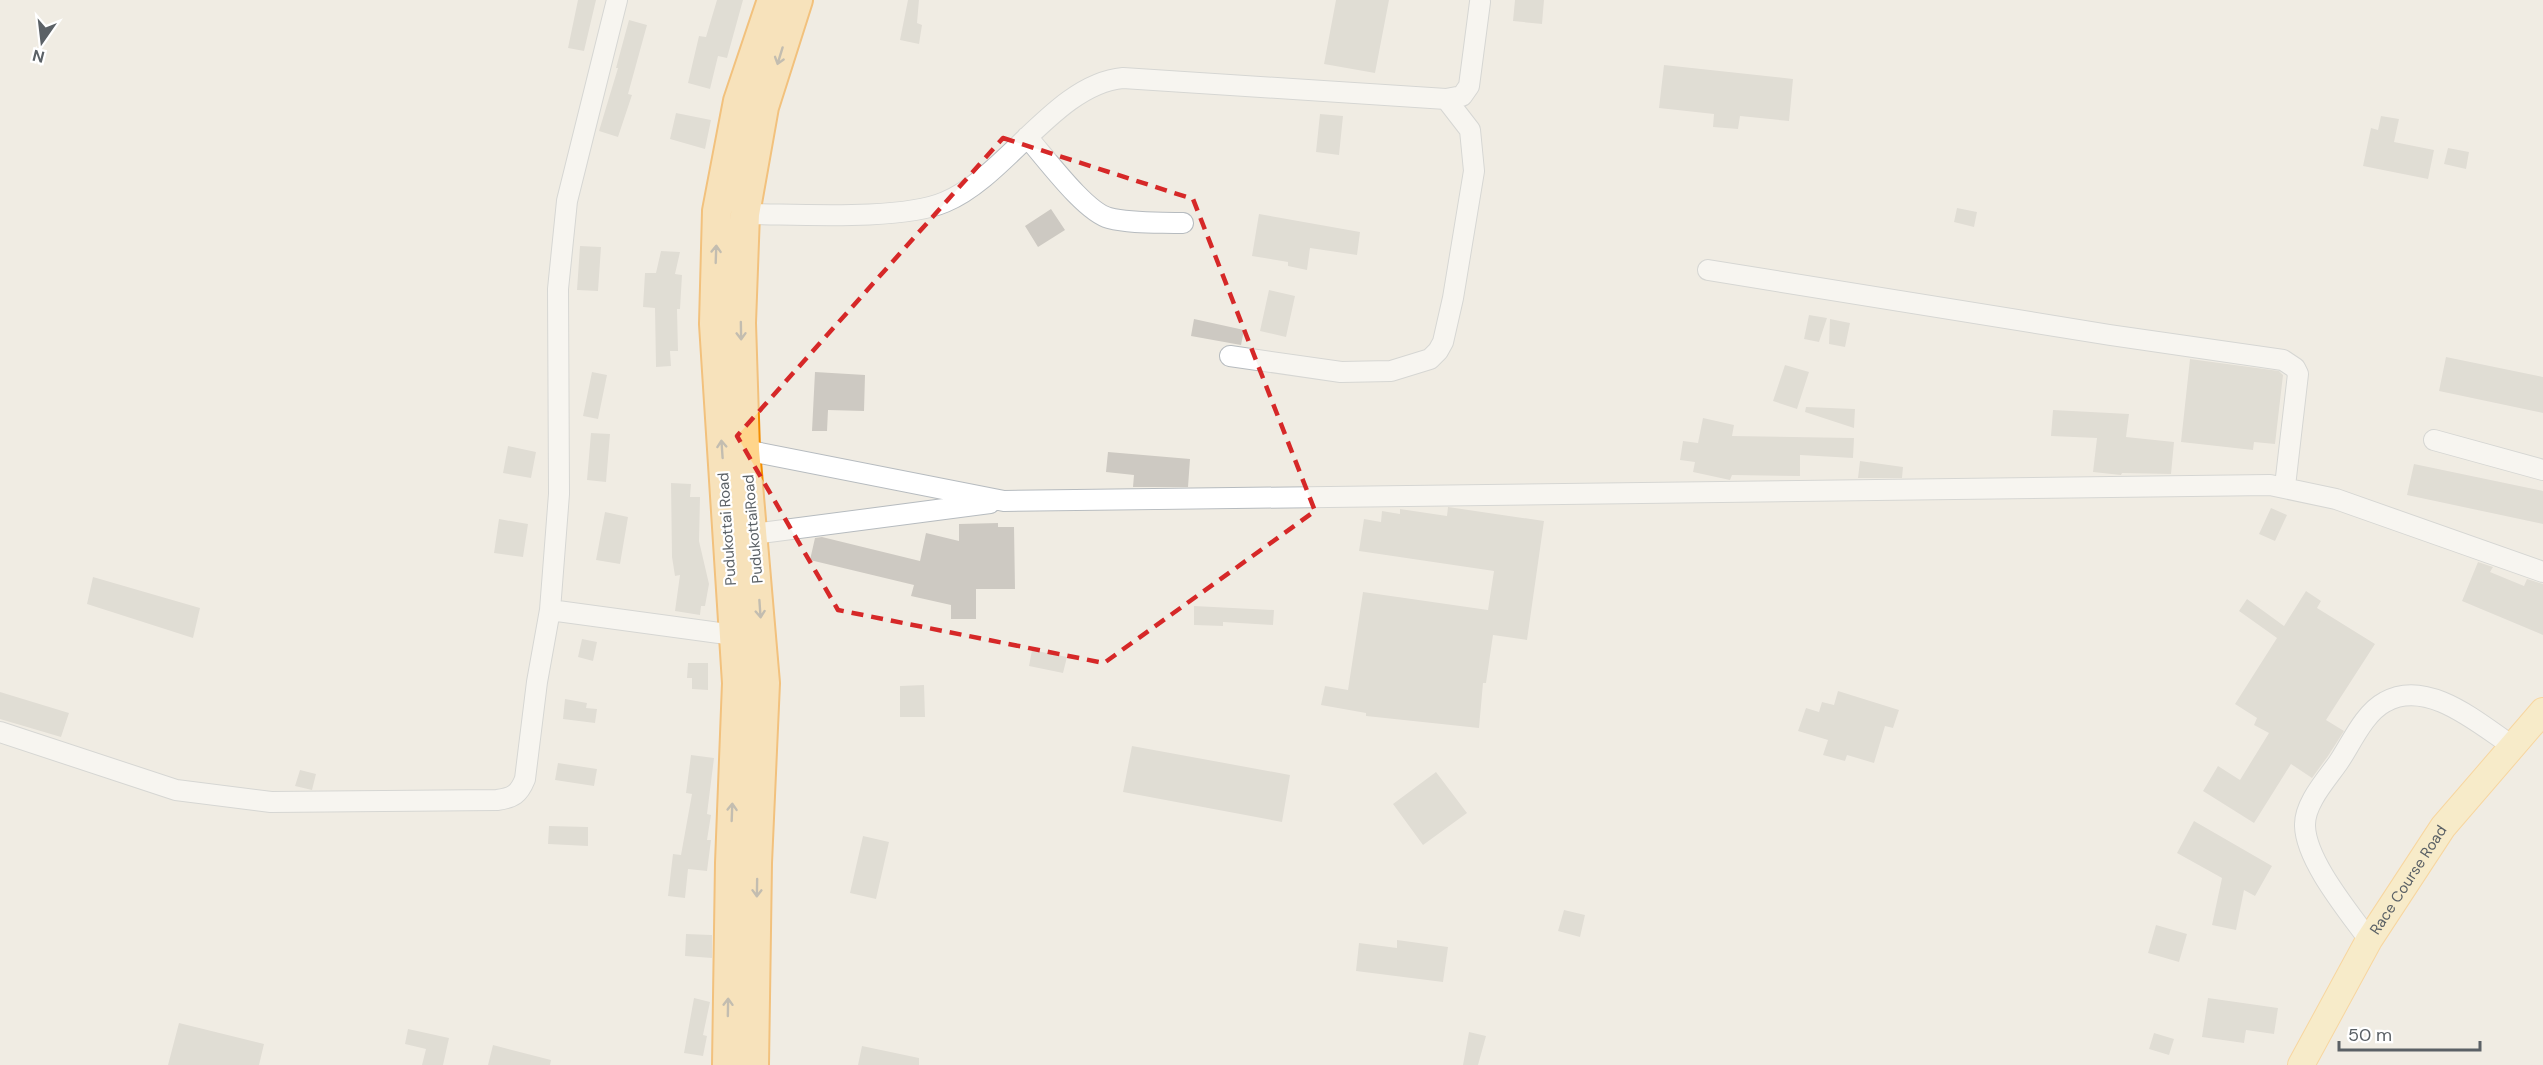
<svg xmlns="http://www.w3.org/2000/svg" width="2543" height="1065" viewBox="0 0 2543 1065" font-family="'DM Sans',sans-serif">
  <style>
    .building { fill: #cdc9c2 }
    .lines { fill: none; stroke-linecap: round; stroke-linejoin: round }
    .minor-casing { stroke: #b6bbbf; stroke-width: 22 }
    .major-casing { stroke: #ffba4d; stroke-width: 28 }
    .highway-casing { stroke: #f38d00; stroke-width: 32 }
    .minor { stroke: #fff; stroke-width: 20 }
    .major { stroke: #ffe8a9; stroke-width: 26 }
    .highway { stroke: #ffd58b; stroke-width: 28 }
    .oneway { stroke: #8c8471 }
    .marked { fill: none; stroke: #d62828; stroke-width: 4.5; stroke-dasharray: 12 8; stroke-linejoin: round }
    .labels { text-anchor: middle; dominant-baseline: central; stroke-width: 4.5; stroke-linejoin: round; paint-order: stroke }
    .street-label { font-size: 15px; fill: #5b6166; stroke: #fff }
  </style>
  <rect width="100%" height="100%" fill="#f0ece3"/>
  <path class="building" d="M578,0H596L584,51L568,48Z
    M717,0H743L727,58L718,56L710,89L688,83L699,36L706,37Z
    M908,0H919L917,23L922,25L919,44L900,40Z
    M1336,0H1389L1375,73L1324,64Z
    M1515,0H1544L1542,24L1513,21Z
    M629,20L647,25L628,94L632,95L618,137L599,131L618,68H616Z
    M1664,65L1793,79L1789,121L1740,116L1738,129L1713,127L1714,114L1659,108Z
    M676,113L711,120L705,149L670,139Z
    M1320,114L1343,116L1339,155L1316,152Z
    M2381,116L2399,119L2394,142L2434,150L2428,179L2363,166L2371,128L2378,130Z
    M2448,148L2469,152L2466,169L2444,164Z
    M1957,208L1977,212L1974,227L1954,222Z
    M1051,209L1065,230L1038,247L1025,226Z
    M1259,214L1360,232L1357,255L1310,248L1307,270L1288,266V262L1252,256Z
    M580,246L601,247L598,291L577,290Z
    M661,251L680,252L675,274L682,275L680,309H677L678,351H670L671,366L656,367L655,308L643,307L645,273H656Z
    M1269,290L1295,296L1286,337L1260,331Z
    M1809,315L1827,318L1819,342L1804,339Z
    M1194,319L1244,330L1241,345L1191,336Z
    M1830,319L1850,323L1845,347L1829,344Z
    M2446,357L2543,377V413L2439,391Z
    M2190,359L2279,371L2283,375L2275,444L2254,442L2253,450L2181,442Z
    M1785,365L1809,372L1797,409L1773,401Z
    M592,372L607,375L598,419L583,416Z
    M815,372L865,375L864,411L828,410L827,431H812Z
    M1806,407L1855,409L1854,428L1805,412Z
    M2053,410L2129,414L2126,437L2174,442L2171,474L2122,473L2121,475L2093,472L2097,438L2051,436Z
    M1703,418L1734,425L1732,436L1854,438L1853,458L1800,455V476L1732,475L1730,480L1693,472L1695,462L1680,460L1683,441L1698,443Z
    M591,433L610,434L606,482L587,480Z
    M508,446L536,452L531,478L503,473Z
    M1108,452L1190,459L1188,487H1133L1134,475L1106,472Z
    M1860,461L1903,467L1902,478H1858Z
    M2414,464L2543,491V524L2407,495Z
    M671,483L691,484L690,497H700L699,541L709,584L705,606H701L700,615L675,611L680,575L675,576L672,557Z
    M1448,507L1544,521L1527,640L1493,635L1486,683H1483L1479,728L1366,716V713L1321,705L1325,686L1348,690L1363,592L1488,610L1494,571L1359,551L1364,519L1381,522L1382,511L1400,514V509L1447,516Z
    M2271,508L2287,515L2275,541L2259,534Z
    M605,512L628,517L620,564L596,560Z
    M499,519L528,524L523,557L494,553Z
    M998,523V527H1014L1015,589H976V619H951V605L911,596L914,585L810,560L815,538L822,537L920,561L926,533L959,541V524Z
    M2478,562L2493,567L2490,572L2524,586L2527,579L2543,584V635L2462,601Z
    M93,577L200,608L193,638L87,604Z
    M2306,591L2321,601L2317,608L2375,644L2326,720L2344,731L2328,756L2312,778L2291,764L2254,823L2203,791L2218,766L2240,780L2269,733L2254,725L2257,718L2235,704L2277,638L2239,611L2247,599L2284,626Z
    M1194,606L1274,610L1273,625L1223,622V626L1194,625Z
    M582,639L597,642L593,661L578,657Z
    M1032,650L1067,657L1063,673L1029,666Z
    M688,663H708V690L692,689V678H687Z
    M924,685L925,717H900V686Z
    M1838,691L1899,710L1893,728L1885,726L1874,763L1847,755L1845,761L1823,755L1828,740L1798,731L1806,708L1819,712L1822,702L1834,705Z
    M0,692L69,713L61,737L0,719Z
    M565,699L587,703L586,708L597,709L595,723L563,719Z
    M1132,746L1290,775L1282,822L1123,792Z
    M691,755L714,758L707,814L711,815L707,840H711L707,871L688,869L685,898L668,896L673,854L681,855L692,794L686,793Z
    M558,763L597,769L594,786L555,780Z
    M300,770L316,774L312,790L295,786Z
    M1436,772L1467,813L1423,845L1393,804Z
    M2194,821L2272,866L2255,896L2244,890L2236,930L2212,925L2222,878L2177,853Z
    M549,826L588,827V846L548,844Z
    M863,836L889,842L876,899L850,893Z
    M1564,910L1585,915L1580,937L1558,931Z
    M2156,925L2187,934L2179,962L2148,953Z
    M686,934L712,935V958L685,956Z
    M1397,940L1448,947L1443,982L1356,971L1359,943L1397,948Z
    M694,998L710,1002L703,1035L707,1036L703,1056L684,1053Z
    M2208,998L2278,1008L2274,1034L2246,1030L2244,1043L2202,1037Z
    M179,1023L264,1044L259,1065H168Z
    M408,1029L449,1038L443,1065H422L426,1049L405,1044Z
    M1469,1032L1486,1036L1478,1065H1463Z
    M2154,1033L2174,1039L2169,1055L2149,1049Z
    M493,1045L551,1060L550,1065H488Z
    M862,1046L919,1058V1065H858Z"/>
  <g class="lines">
    <defs>
      <path id="minor" d="M1027,137C1045,157 1085,212 1109,218C1132,224 1159,222 1183,223
        M745,214C796,214 901,221 945,202C1007,176 1056,84 1123,78L1446,99L1462,96L1469,86L1480,2
        M1708,270L2110,335L2283,360L2295,368L2298,374L2285,486
        M1230,356L1341,372L1391,371L1430,359L1438,351L1443,342L1453,298L1474,171L1470,130L1446,99
        M2434,440L2543,470
        M745,450L1004,501L2270,485L2336,499L2543,572
        M754,534L990,503
        M550,610L734,635
        M0,732L176,790L271,802L497,800C513,798 519,794 525,779L537,682L550,610L559,494L558,289L567,201L617,0
        M2369,940C2349,912 2306,861 2305,826C2304,804 2326,780 2338,763C2351,744 2364,713 2385,702C2427,678 2478,723 2511,745"/>
      <g id="major">
        <path id="s1" d="M2301,1065L2369,940L2443,827L2543,711"/>
      </g>
      <path id="highway" d="M727,1065L730,863L737,683L714,324L717,211L738,101L772,0
        M754,1065L757,863L765,683L745,450L741,323L745,214L764,107L798,0"/>
    </defs>
    <use href="#minor" class="minor-casing"/>
    <use href="#major" class="major-casing"/>
    <use href="#highway" class="highway-casing"/>
    <use href="#minor" class="minor"/>
    <use href="#major" class="major"/>
    <use href="#highway" class="highway"/>
  </g>
  <defs><path id="oneway-shaft" d="M-6 0H5M1.5-3L5.5 0L1.5 3" fill="none" stroke-width="1.6" stroke-linecap="round" stroke-linejoin="round" transform="scale(1.5)"/></defs>
  <g class="oneway">
    <use href="#oneway-shaft" transform="translate(780 56) rotate(107)"/>
    <use href="#oneway-shaft" transform="translate(716 254) rotate(-88)"/>
    <use href="#oneway-shaft" transform="translate(741 331) rotate(89)"/>
    <use href="#oneway-shaft" transform="translate(722 449) rotate(-94)"/>
    <use href="#oneway-shaft" transform="translate(760 609) rotate(86)"/>
    <use href="#oneway-shaft" transform="translate(732 812) rotate(-88)"/>
    <use href="#oneway-shaft" transform="translate(757 888) rotate(91)"/>
    <use href="#oneway-shaft" transform="translate(728 1007) rotate(-89)"/>
  </g>
  <path d="M0 0H2543V1065H0ZM1003,138L1193,199L1315,511L1104,663L838,610L737,436Z" fill="#f0ece3" fill-opacity=".55" fill-rule="evenodd"/>
  <path class="marked" d="M1003,138L1193,199L1315,511L1104,663L838,610L737,436Z"/>
  <g class="labels">
    <g class="street-label">
      <text transform="translate(727 529) rotate(-94)">Pudukottai Road</text>
      <text transform="translate(753 529) rotate(-95)">PudukottaiRoad</text>
      <text stroke="none"><textPath href="#s1" startOffset="214">Race Course Road</textPath></text>
    </g>
  </g>
  <g transform="translate(42 42) rotate(194)" stroke="#ffffff" stroke-width="4.5" paint-order="stroke">
  <path d="M0-4.5L10 22L0 15L-10 22Z" fill="#5b6166"/>
  <text y="-9" font-size="16" font-weight="bold" text-anchor="middle" fill="#5b6166">N</text>
  </g>
  <path d="M2339 1041v9h141v-9" fill="none" stroke="#5b6166" stroke-width="3"/>
  <text x="2348" y="1041" font-size="18" fill="#5b6166" stroke="#ffffff" stroke-width="4.5" paint-order="stroke">50 m</text>
</svg>
